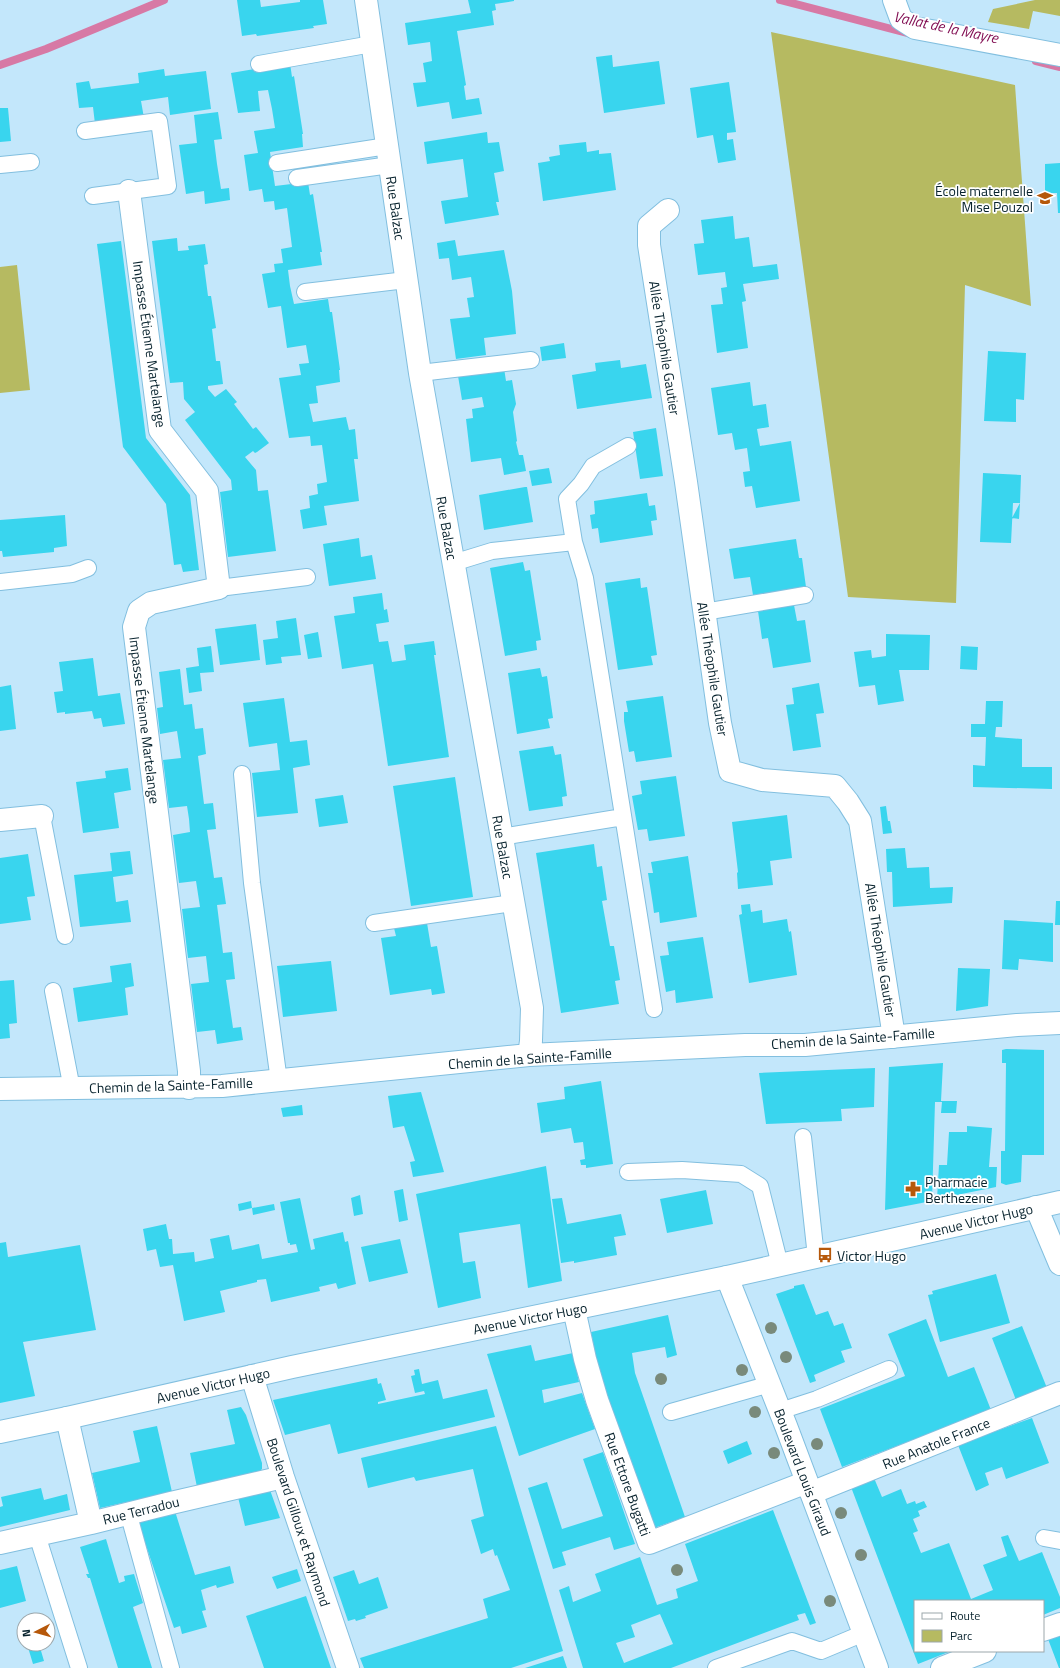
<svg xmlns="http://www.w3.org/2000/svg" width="1060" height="1668" viewBox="0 0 1060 1668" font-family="'Titillium Web',sans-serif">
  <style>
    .green { fill: #b6ba61 }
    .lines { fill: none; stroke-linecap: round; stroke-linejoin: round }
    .stream { stroke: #d779a5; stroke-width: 8 }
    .building { fill: #39d5ee; fill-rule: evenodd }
    .lane-casing { stroke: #82bfdf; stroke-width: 18 }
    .street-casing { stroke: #82bfdf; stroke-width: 24 }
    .secondary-casing { stroke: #82bfdf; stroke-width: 24 }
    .lane { stroke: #fff; stroke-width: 16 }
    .street { stroke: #fff; stroke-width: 22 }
    .secondary { stroke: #fff; stroke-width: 22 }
    .tree { fill: #798a7b }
    .labels { text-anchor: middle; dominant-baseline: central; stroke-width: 3.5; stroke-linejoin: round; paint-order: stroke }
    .poi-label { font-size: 14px; fill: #07222d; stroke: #fff; text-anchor: start }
    .street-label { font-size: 14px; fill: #07222d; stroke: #fff }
    .water-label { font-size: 15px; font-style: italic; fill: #831054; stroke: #fff }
  </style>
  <rect width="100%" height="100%" fill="#c3e7fb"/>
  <path class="green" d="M1035,0H1060V16L1033,11L1029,29L988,22L993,9Z
    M771,32L1015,85L1031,306L965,285L956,603L848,597Z
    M17,265L30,390L0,393V267Z"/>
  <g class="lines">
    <path class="stream" d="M780,0L911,34
      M1036,61L1060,67
      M0,65L46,49L164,0"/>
  </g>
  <path class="building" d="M237,0H260L261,7L300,2V0H323L327,24L313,26L314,28L257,36L256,34L242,36Z
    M468,0H514V1L495,4L496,10L492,11L494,25L457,31L466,85L464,86L466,100L479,98L482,114L452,119L449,102L417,107L413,83L426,82L423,63L432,61L430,42L408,45L405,23L471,13Z
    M612,55L613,67L659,61L665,104L604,113L596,57Z
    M290,63L292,77L294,76L303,134H302L303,147L270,152L275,186L308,182L310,195L313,194L322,252H320L322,265L288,270L290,286L294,304L328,299L330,312H332L340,370H339L340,382L316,386L318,403L309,404L313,422L346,417L349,430L355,429L358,459H354L359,501L324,506L327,525L303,529L300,510L310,508L309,496L318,494L317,484L327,482L322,445L311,446L310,436L289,438L279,378L301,375L299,364L309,363L306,345L287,348L281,306L268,308L262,274L275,272L274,264L283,263L281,249L292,247L287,208L275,210L274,201L264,202L262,189L249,191L244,155L258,153L254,131L275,128L272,109L268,90L258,91L260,111L238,113L231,73Z
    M164,69L165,76L206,71L211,109L170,115L168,97L141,101L144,118L95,124L93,107L79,108L76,83L89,81L91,89L139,83L138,73Z
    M729,82L736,132L727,133V140L733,139L736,160L718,163L713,135L697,138L690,88Z
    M0,108H8L11,141L0,142Z
    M218,112L222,139L214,140L217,164L221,189L229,188L230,200L205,204L204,191L186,194L179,145L197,143L194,115Z
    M487,132L488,143L499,142L504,171L494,173L499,202H496L499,215L445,224L441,201L468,197L463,159L427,164L424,142Z
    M586,142L587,152L599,150V154L611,153L616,190L543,201L538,163L550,161L549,157L560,155L559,145Z
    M1060,163V213H1058L1057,193H1045V164Z
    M733,216L735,239L749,237L753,267L777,264L779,279L743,284L746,301L742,302L748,348L717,353L711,305L723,304L721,288L727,287L725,272L698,275L694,244L704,243L701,220Z
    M177,238L178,251L189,250L188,246L205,244L208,264L204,265L208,296H211L216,328L212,329L216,361H220L223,384L208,386V389L215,397L226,389L237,402L234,404L253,429L256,427L269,443L257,452L255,453L253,451L245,457L256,470L258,491L268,490L276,551L228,557L220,492L232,490L231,480L185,420L195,412L184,399L183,382L170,383L152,241Z
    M455,240L458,256L504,250L512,291L516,334L484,338L486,355L456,359L450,319L470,317L467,298L474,297L471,277L452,280L449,258L439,259L437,243Z
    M121,241L146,438L190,495L199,570L183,572L181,564L174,565L166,504L123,447L97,244Z
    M564,343L566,358L542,361L540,347Z
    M988,351L1026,353L1024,400L1016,399V422L984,421Z
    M620,360L621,368L646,364L652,398L577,409L572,375L596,371L595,363Z
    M504,368L506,381L512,380L516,404L513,412L517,441L516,442L519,455H523L526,471L504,475L501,458L471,462L466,419L473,418L472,409L484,407L482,397L462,400L458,376Z
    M750,382L753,406L766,404L769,427L757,429L760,446L791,441L800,501L756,508L752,486L745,487L743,472L750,471L747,448L735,450L732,433L718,435L711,388Z
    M656,428L663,476L640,479L633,432Z
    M549,468L552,483L532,486L529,471Z
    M983,473L1021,475L1020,503H1013L1011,543L980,542Z
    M525,487H527L533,522L484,530L479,495Z
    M647,493L649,506L655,505L657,520L651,521L653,535L600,543L598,528L592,529L590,515L595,514L594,501Z
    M1020,503L1019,519L1012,518Z
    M65,515L67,546L54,548V552L3,557L2,551H0V520Z
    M359,538L361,557L372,555L376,579L329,586L323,544Z
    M796,539L799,558H802L806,587L753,595L750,577L734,579L729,549Z
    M523,562L525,571L530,570L541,640L536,641L537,650L505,656L490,568Z
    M640,578L641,588L647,587L657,655L651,656L653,665L618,670L605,583Z
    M382,593L384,610L387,609L389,622L376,624L379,642L388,641L392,662L406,660L404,645L434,641L436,655H434L449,757L388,766L373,664L342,669L334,616L355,613L353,597Z
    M794,605L797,621L805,620L811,662L773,668L768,638L762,639L758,611Z
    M296,618L301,655L281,657L282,663L266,665L263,640L278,638L276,621Z
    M256,624L260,660L220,665L215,629Z
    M318,632L322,657L308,659L304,635Z
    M886,634L930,635L929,670H899L904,701L878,705L875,685L859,687L854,652L871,650L872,658L886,656Z
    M211,646L214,672L200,673L202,691L189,693L186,668L199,666L197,648Z
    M961,646L978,647L977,670L960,669Z
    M93,658L98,696L120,693L125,724L103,727L101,718L94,719L92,711L65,714V712L57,713L54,692L63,691L59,662Z
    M540,668L542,677L547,676L553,718L548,719L550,728L517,734L508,673Z
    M180,669L184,705L192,704L195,729L203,728L206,754L198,756L204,804L213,803L216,829L207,830L214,878L222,877L226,904L217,905L223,953L232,952L235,979L226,980L233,1028L241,1027L243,1040L217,1044L215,1030L197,1032L191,984L209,982L206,956L188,958L182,909L200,907L196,881L179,883L173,835L190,832L189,819L187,806L169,808L163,760L181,758L177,731L160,734L157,708L163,707L159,672Z
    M819,683L824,713L816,714L821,747L793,751L786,705L794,704L792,688Z
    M11,685L16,729L0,731V687Z
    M663,696L672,757L636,762L634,751L629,752L624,721V712H628L626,701Z
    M284,698L290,742L307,740L310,765L293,768L298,813L257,817L252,773L280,770L277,743L249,747L243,703Z
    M986,701H1003L1002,727H996L995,737L1022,739V767H1052V789L973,787V765L985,766L986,737H971V724H985Z
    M553,746L555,755L561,754L567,796L562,797L563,806L529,811L519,751Z
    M128,768L131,790L114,793L119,828L83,833L76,782L106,778L105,771Z
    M676,776L685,836L649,841L647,829L638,830L632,796L642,794L640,781Z
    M455,777L473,897L411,906L393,786Z
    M343,795L348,823L319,827L315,799Z
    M886,806L888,821H890L892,833L883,834L880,807Z
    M787,815L792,858L770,861L773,885L738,889L737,873L738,872L732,822Z
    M594,844L597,867L602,866L607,900L602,901L610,946H614L620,980L615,981L619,1004L561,1013L536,853Z
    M905,848L907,868L929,867L930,888L953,887L952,903L893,907L892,872H887L886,849Z
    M130,851L133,874L113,877L116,902L128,900L131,922L80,927L74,875L112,871L110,853Z
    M28,854L35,896L27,897L31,920L0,924V858Z
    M688,856L697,917L660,923L659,912L654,913L653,905L648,873H653L651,862Z
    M1056,901H1060V925H1055Z
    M750,904L751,912L762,910L763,923L787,919L789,932L791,931L797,975L749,983L739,915L742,914L741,905Z
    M1004,920L1053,923V962L1019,959L1018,970L1002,969Z
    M427,923L431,947L437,946L445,993L432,995L431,989L390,995L381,938L396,936L394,928Z
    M703,937L713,998L676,1003L675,990L666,992L660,956L669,955L667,942Z
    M331,961L337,1011L283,1017L277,966Z
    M131,963L134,986L125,988L128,1015L78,1022L73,988L112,982L110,966Z
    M958,968L990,969L988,1006L956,1011Z
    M14,980L17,1023L9,1024L10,1038L0,1039V981Z
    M1006,1049L1044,1050V1155H1022L1021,1182L1006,1185L1001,1183V1151H1005L1006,1063H1002V1050Z
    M943,1063L941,1101H957L956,1113H941L942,1102H935L932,1201L885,1210L889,1067Z
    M875,1068L874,1107L841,1109L842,1121L766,1124L759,1073Z
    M601,1081L613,1164L586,1168V1165H581L580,1160L585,1159L583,1142L574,1143L571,1128L541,1133L537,1103L565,1099L564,1087Z
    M421,1092L444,1172L413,1177L410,1162L415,1161L404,1126L393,1128L388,1096Z
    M302,1105L303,1115L283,1117L281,1108Z
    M967,1126L992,1128L989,1167H997L996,1187L937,1199L939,1165H947L949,1132H967Z
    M546,1166L562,1281L528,1288L520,1224L459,1233L463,1263L475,1261L481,1298L438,1308L416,1194Z
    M403,1189L408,1220L399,1222L394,1191Z
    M706,1190L713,1224L667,1233L660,1199Z
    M360,1195L363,1214L354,1216L351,1198Z
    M300,1198L311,1250L315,1249L313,1239L343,1232L345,1242L348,1241L356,1284L338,1289L336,1283L319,1287L320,1291L271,1302L266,1279L257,1280V1282L220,1291L225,1312L184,1321L173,1265L160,1267L156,1249L147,1251L143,1229L166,1224L169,1239H172L173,1254L194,1252L195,1262L214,1258L210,1239L229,1235L232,1250L259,1244L262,1259L298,1252L296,1244L290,1245V1243H288L280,1202Z
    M562,1198L567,1224L621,1214L626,1235L614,1237L617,1255L574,1263V1261L561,1263L552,1199Z
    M251,1201L252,1208L239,1211L238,1204Z
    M274,1204L275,1210L253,1215L252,1208Z
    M400,1239L408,1273L369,1282L361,1247Z
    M6,1242L8,1257L80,1245L96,1330L23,1342L35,1396L0,1403V1243Z
    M996,1274L1010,1323L940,1342L928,1295L933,1294L932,1291Z
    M804,1284L816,1315L828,1311L834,1326L843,1323L852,1348L841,1351L845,1362L814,1375L816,1381L810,1383L776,1294L794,1288V1286Z
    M668,1315L677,1355L667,1358L665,1347L632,1353L635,1373L685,1517L654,1528L601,1382L591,1332Z
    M926,1319L948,1377L974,1367L991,1410L842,1467L820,1409L905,1376L888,1334Z
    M1022,1326L1047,1388L1016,1400L992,1338Z
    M531,1345L535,1361L573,1353L579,1382L542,1390L544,1403L582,1393L595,1429L519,1456L487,1354Z
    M419,1369L422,1384L438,1380L443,1399L487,1389L495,1417L338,1454L330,1424L285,1435L273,1400L377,1378L378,1384L381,1383L386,1400L378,1402V1404L425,1394L424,1391L415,1393L411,1376L415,1375L414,1370Z
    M241,1407L246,1415L262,1463V1469L259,1472L197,1487L190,1453L235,1444L227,1410Z
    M1032,1418L1049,1463L1006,1479L1002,1467L985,1473L989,1485L976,1491L958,1445Z
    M157,1426L172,1492L100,1508L92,1473L140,1462L133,1431Z
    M496,1426L563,1651L511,1668H364L360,1658L488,1618L483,1599L510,1590L497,1555L495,1556L493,1549L481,1554L471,1520L484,1516L473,1469L416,1481L414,1477L368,1488L361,1458Z
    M747,1441L752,1454L728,1464L723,1451Z
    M603,1452L635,1544L614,1550L610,1537L562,1552L566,1565L553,1569L528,1488L547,1482L562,1529L603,1516L583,1459Z
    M874,1478L882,1497L901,1489L907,1504L915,1501L916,1504L924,1501L927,1507L918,1511L920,1516L913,1519L918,1531L913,1533L921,1553L949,1543L971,1599L993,1590L983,1565L1007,1556L1001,1537L1008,1535L1019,1561L1042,1552L1060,1597V1608L1043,1615V1601H915V1651H951L918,1664L851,1487Z
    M41,1488L44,1500L67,1494L70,1510L0,1527V1507L3,1506L1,1497Z
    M270,1490L280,1518L245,1526L237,1493Z
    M174,1508L195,1575L230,1566L234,1583L217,1588L216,1585L201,1590L206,1610L202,1611L207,1627L182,1634L180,1626L174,1628L137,1519Z
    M773,1510L816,1623L810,1625L805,1613L797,1615L799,1620L788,1624L671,1668H583L559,1590L569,1586L573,1602L601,1591L595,1574L640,1557L657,1605L678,1598L676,1589L698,1581L685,1544ZM660,1614L673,1644L624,1663L616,1643L635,1637L631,1625Z
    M106,1539L119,1583L125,1581L124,1576L134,1574L143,1603L133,1607L152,1668H118L90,1578H88L86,1574H89L80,1547Z
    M17,1566L26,1601L0,1608V1570Z
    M297,1569L301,1581L277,1589L272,1577Z
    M354,1570L359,1584L378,1577L388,1608L365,1616L366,1618L356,1621L355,1619L348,1621L333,1577Z
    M306,1596L331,1668H264L246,1616Z
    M1060,1635V1668H1059L1048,1639Z
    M27,1644H39L44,1661L33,1664Z
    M563,1656L567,1668H525Z"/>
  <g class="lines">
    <defs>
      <path id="lane" d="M259,64L372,44
        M85,131L159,121L168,186L93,196
        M277,163L387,146
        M0,165L31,162
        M297,178L390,165
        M305,292L406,280
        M420,373L531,360
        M574,542L567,499L581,484L593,466L628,446
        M453,563L492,551L574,542L585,578L654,1009
        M0,582L72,574L88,568
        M219,588L307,577
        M704,612L805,595
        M242,774L252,883L279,1081
        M42,816L65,936
        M501,837L623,817
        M374,923L513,903
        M53,991L72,1089
        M803,1137L816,1257
        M628,1172L682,1170L741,1174L760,1186L780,1265
        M780,1411L817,1399L889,1369
        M671,1412L770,1384
        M127,1514L131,1523L171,1668
        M37,1535L79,1668
        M1044,1538L1060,1541
        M716,1668L792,1641L821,1651L864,1633"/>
      <path id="street" d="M366,0L420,373L532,1008L531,1041L529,1055
        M894,0L901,19L915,28L1060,55
        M129,191L160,430L207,491L219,588L151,603L139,611L134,627L189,1071V1088
        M668,210L649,226V245L686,482L720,723L730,771L762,780L835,786L848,802L860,821L894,1037
        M0,820L42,816
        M0,1089L222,1086L529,1055L745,1045H805L1017,1025L1060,1023
        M1036,1207L1060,1264
        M727,1277L786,1426L877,1668
        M574,1309L585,1359L597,1400L649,1543L807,1482
        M252,1376L283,1477L348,1668
        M67,1418L91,1523
        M811,1493L1060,1393
        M0,1543L91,1523L171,1503L283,1477
        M1043,1630L1060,1624
        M942,1668L985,1651"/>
      <path id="secondary" d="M0,1432L67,1418L292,1367L727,1277L1060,1202"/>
    </defs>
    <use href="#lane" class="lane-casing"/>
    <use href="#street" class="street-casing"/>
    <use href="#secondary" class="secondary-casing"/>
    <use href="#lane" class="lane"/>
    <use href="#street" class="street"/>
    <use href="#secondary" class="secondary"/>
  </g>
  <g class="tree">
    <circle cx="771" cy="1328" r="6"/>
    <circle cx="786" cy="1357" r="6"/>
    <circle cx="742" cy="1370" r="6"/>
    <circle cx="661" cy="1379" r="6"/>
    <circle cx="755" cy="1412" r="6"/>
    <circle cx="817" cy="1444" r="6"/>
    <circle cx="774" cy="1453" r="6"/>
    <circle cx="841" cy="1513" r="6"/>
    <circle cx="861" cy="1555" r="6"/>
    <circle cx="677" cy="1570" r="6"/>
    <circle cx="830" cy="1601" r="6"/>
  </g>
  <defs>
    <symbol id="school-bare" viewBox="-9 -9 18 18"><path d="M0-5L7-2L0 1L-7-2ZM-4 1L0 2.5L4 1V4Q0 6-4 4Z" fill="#b6580a" stroke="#fff" stroke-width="2.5" paint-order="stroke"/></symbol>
    <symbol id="pharmacy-bare" viewBox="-9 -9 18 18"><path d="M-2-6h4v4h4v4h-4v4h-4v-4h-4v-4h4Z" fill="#b6580a" stroke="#fff" stroke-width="2.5" paint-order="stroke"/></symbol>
    <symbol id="bus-bare" viewBox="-9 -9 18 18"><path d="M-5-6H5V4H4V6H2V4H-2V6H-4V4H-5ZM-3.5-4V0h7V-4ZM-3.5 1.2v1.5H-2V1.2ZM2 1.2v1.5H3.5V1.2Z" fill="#b6580a" stroke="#fff" stroke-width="2.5" paint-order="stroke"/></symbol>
  </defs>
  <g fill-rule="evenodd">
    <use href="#school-bare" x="1034" y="187" width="22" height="22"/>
    <use href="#pharmacy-bare" x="902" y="1178" width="22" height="22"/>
    <use href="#bus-bare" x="814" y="1244" width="22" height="22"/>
  </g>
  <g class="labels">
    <g class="poi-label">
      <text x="1033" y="190" text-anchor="end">École maternelle<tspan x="1033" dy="16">Mise Pouzol</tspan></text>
      <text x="925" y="1181">Pharmacie<tspan x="925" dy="16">Berthezene</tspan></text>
      <text x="837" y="1255">Victor Hugo</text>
    </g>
    <g class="street-label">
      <text transform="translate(396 208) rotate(82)">Rue Balzac</text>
      <text transform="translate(150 344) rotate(82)">Impasse Étienne Martelange</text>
      <text transform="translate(665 348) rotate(81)">Allée Théophile Gautier</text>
      <text transform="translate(447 528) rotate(80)">Rue Balzac</text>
      <text transform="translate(713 669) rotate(81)">Allée Théophile Gautier</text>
      <text transform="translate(145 720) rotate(83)">Impasse Étienne Martelange</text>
      <text transform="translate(503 847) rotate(80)">Rue Balzac</text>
      <text transform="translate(881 950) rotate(81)">Allée Théophile Gautier</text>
      <text transform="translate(853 1038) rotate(-4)">Chemin de la Sainte-Famille</text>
      <text transform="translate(530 1058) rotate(-4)">Chemin de la Sainte-Famille</text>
      <text transform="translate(171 1085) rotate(-2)">Chemin de la Sainte-Famille</text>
      <text transform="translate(976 1221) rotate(-13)">Avenue Victor Hugo</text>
      <text transform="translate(530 1318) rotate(-11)">Avenue Victor Hugo</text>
      <text transform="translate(213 1385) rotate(-13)">Avenue Victor Hugo</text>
      <text transform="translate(936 1443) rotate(-22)">Rue Anatole France</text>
      <text transform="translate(803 1472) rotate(69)">Boulevard Louis Giraud</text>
      <text transform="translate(628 1484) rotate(70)">Rue Ettore Bugatti</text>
      <text transform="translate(141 1510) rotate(-14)">Rue Terradou</text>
      <text transform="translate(299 1522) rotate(72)">Boulevard Gilloux et Raymond</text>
    </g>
    <g class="water-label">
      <text transform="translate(946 27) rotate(12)">Vallat de la Mayre</text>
    </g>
  </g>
  <rect x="914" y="1600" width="130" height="52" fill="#ffffff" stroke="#9ca7ab"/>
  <rect x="922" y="1613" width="20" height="6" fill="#ffffff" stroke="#9ca7ab"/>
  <text x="950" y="1620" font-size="12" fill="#07222d">Route</text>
  <rect x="922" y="1630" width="20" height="12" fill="#b6ba61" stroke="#9ca7ab"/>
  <text x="950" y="1640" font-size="12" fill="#07222d">Parc</text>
  <g transform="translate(36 1632) rotate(264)"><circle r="19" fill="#ffffff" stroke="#9ca7ab"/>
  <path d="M0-3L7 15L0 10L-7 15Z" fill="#b6580a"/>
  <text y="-6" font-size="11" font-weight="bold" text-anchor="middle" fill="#07222d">N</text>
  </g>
</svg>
